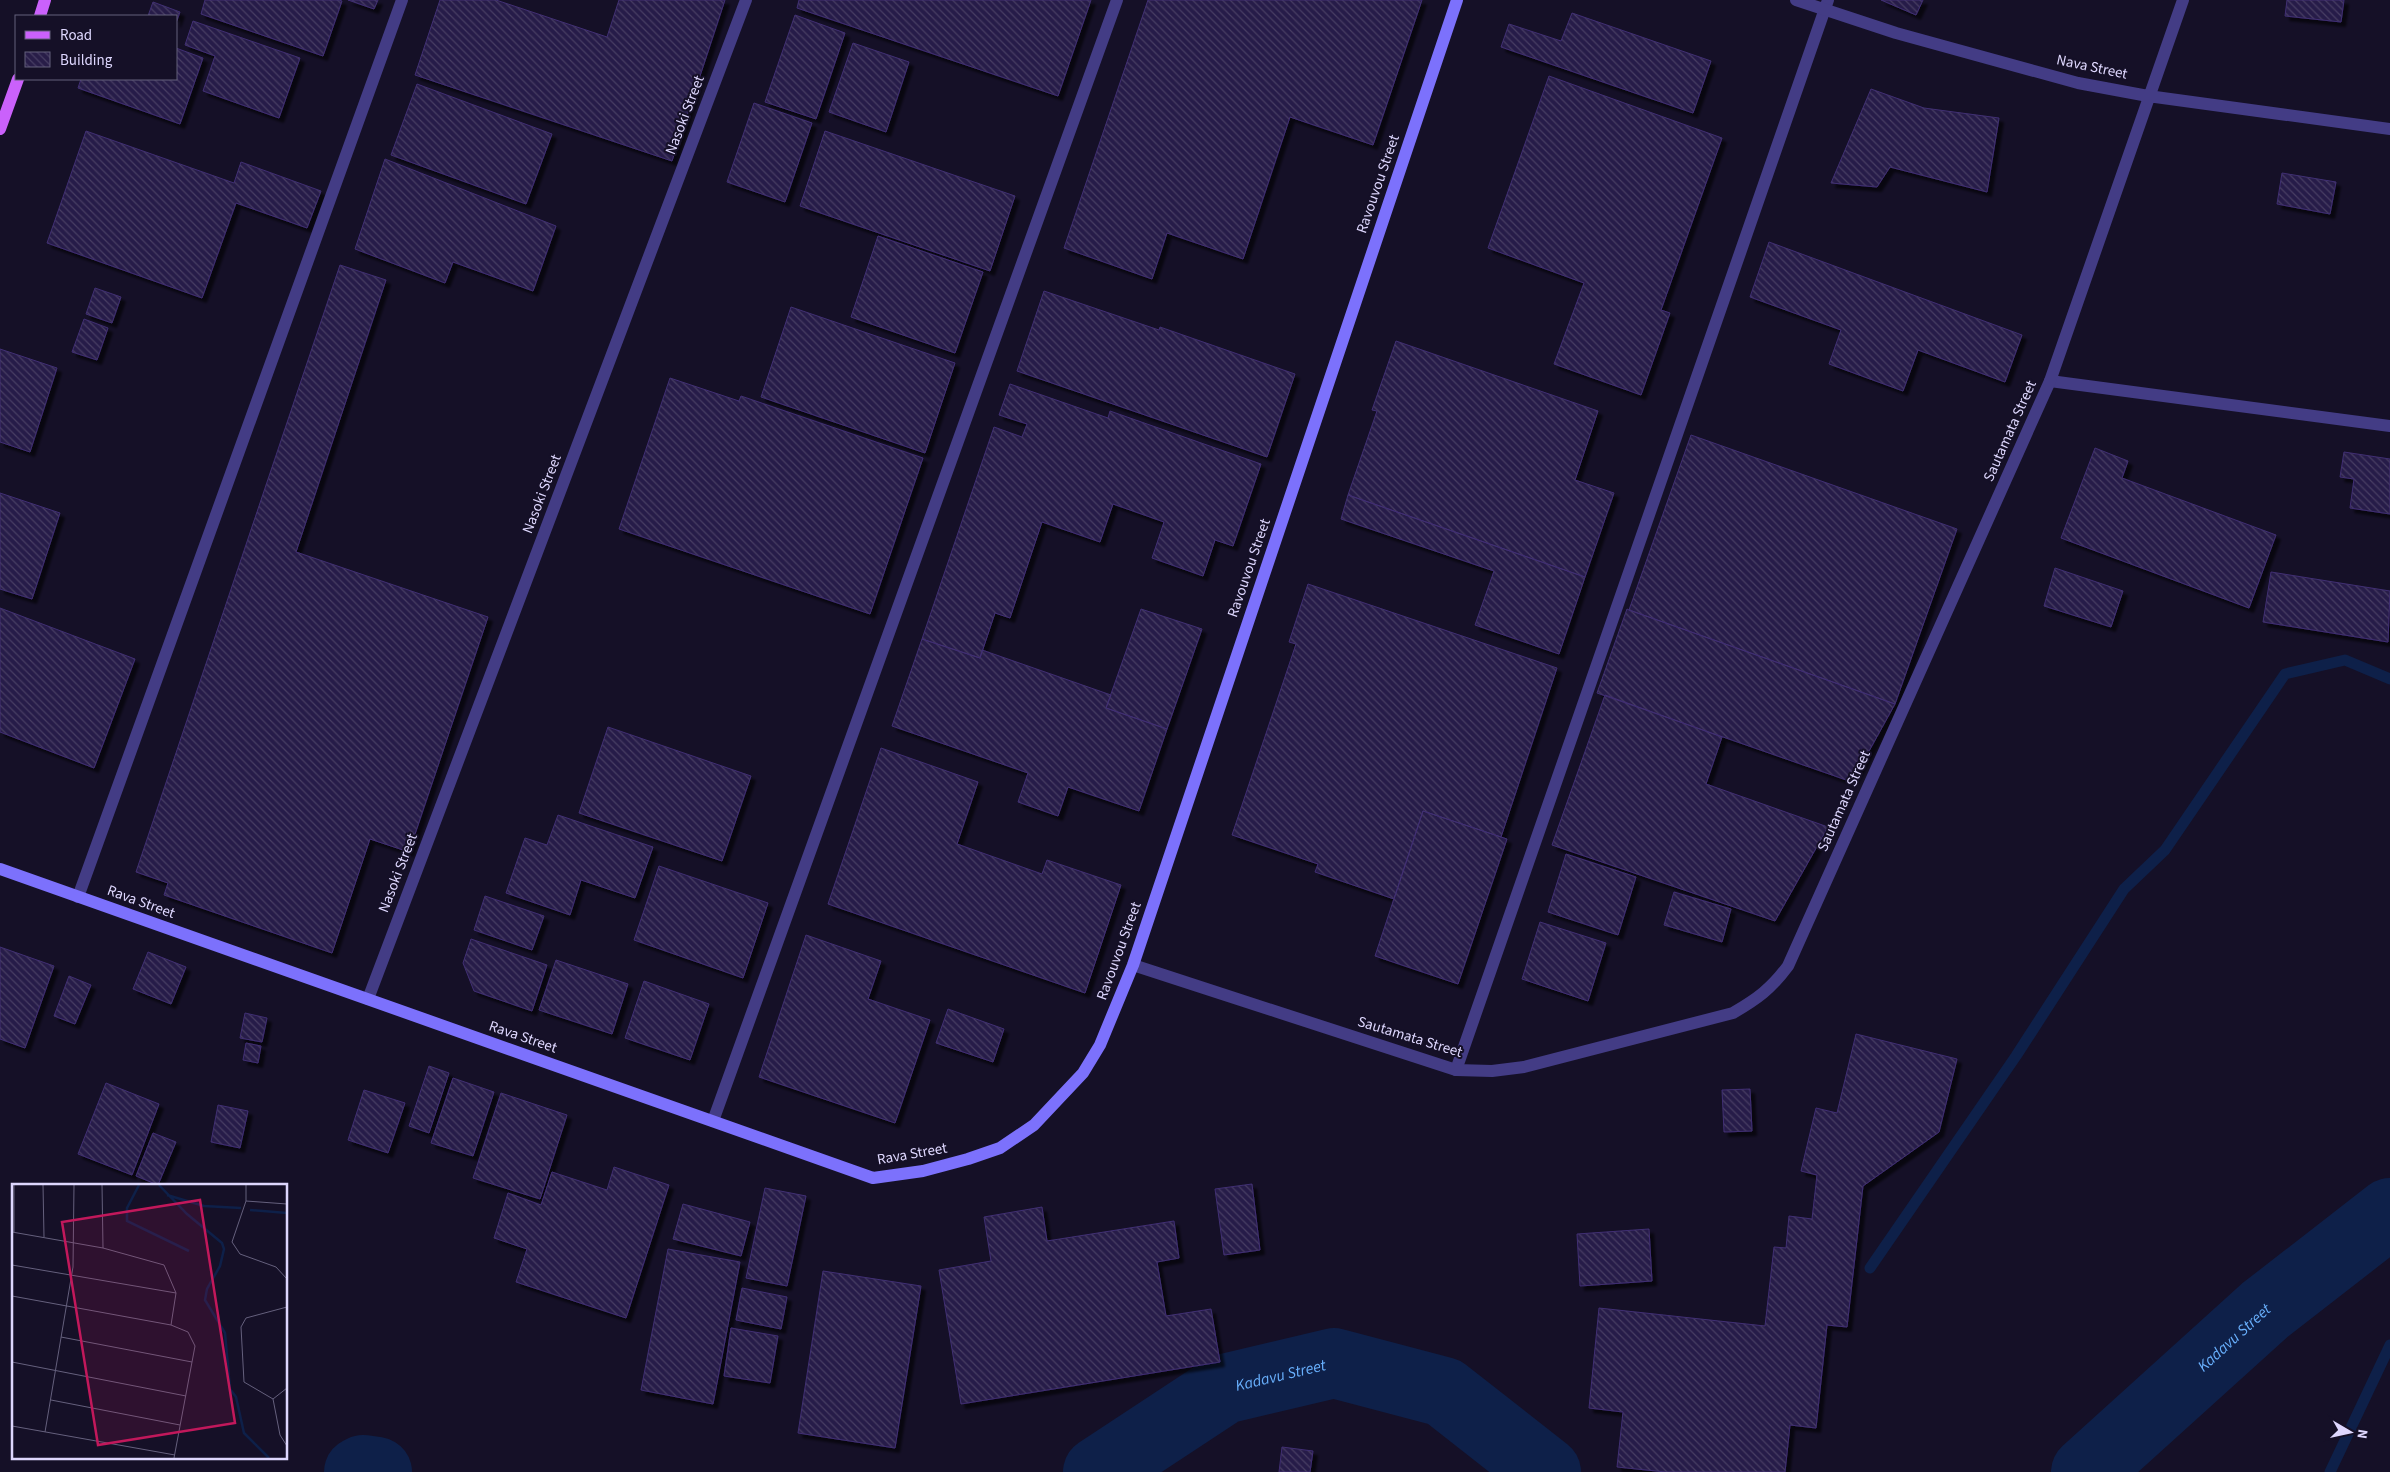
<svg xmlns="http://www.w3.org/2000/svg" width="2390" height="1472" viewBox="0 0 2390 1472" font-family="'Source Sans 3',sans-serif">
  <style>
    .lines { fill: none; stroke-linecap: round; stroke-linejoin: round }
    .stream { stroke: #0e2049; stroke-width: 11 }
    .river { stroke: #0e2049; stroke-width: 70 }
    .building { fill: url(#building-back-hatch); stroke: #402f73; filter: url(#shadow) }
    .service { stroke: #433c85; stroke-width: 12 }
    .minor { stroke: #433c85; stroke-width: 12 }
    .tertiary { stroke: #433c85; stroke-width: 12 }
    .secondary { stroke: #7c71fc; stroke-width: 12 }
    .primary { stroke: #ca61fb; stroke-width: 12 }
    .labels { text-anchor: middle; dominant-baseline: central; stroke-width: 4; stroke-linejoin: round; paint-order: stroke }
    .street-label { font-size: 15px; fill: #ded7fe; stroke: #151027 }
    .water-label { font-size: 16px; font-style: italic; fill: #68affc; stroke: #151027 }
    .inset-river { fill: none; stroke: #0e2049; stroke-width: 2.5 }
    .inset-road { fill: none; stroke: #65607d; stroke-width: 1 }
    .view { fill: #c2185b; fill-opacity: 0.15; stroke: #c2185b; stroke-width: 2.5 }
    .inset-edge { fill: none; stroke: #ded7fe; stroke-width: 2.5 }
  </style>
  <defs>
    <pattern id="building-back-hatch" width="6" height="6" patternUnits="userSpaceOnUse" patternTransform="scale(1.25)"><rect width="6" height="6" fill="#281d48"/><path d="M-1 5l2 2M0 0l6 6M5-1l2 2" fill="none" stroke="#473d63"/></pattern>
    <filter id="shadow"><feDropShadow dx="4.5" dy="4.5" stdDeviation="1" flood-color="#0009"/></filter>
  </defs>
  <rect width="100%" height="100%" fill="#151027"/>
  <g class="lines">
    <path class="stream" d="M1870,1268L2016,1056L2124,889L2165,850L2285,674L2345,660L2390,679
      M2330,1472L2390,1345"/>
    <g class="river">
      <path d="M359,1472L363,1470L377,1472"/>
      <path id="s1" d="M1098,1472L1224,1389L1334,1363L1444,1392L1546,1472"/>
      <path id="s2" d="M2086,1472L2265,1310L2390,1213"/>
    </g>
  </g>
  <path class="building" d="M205,0H339L342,1L323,56L201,14Z
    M348,0H378L374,9Z
    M440,0H496L607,37L619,0H725L672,161L415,75Z
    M799,0H1091L1058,96L797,8Z
    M1148,0H1422L1373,145L1290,117L1243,259L1167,233L1152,279L1064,248Z
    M1881,0H1923L1916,15Z
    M2287,0H2344L2341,22L2285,16Z
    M153,2L180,12L176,23V16H148Z
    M1572,13L1711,61L1693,113L1501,47L1509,24L1561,41Z
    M795,15L845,33L816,119L765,102Z
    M193,21L300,58L279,118L203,91L215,56L185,45Z
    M853,43L909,62L886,132L829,112Z
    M176,48L203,58L180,124L78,88L81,79H176Z
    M1549,76L1722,138L1661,310L1670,313L1641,395L1554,364L1584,283L1488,248Z
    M417,84L552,134L526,204L391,155Z
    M1871,89L1924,108L1999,118L1987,192L1890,167L1877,187L1831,183Z
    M754,103L812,123L785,202L727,182Z
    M86,131L234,183L241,162L321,191L307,228L236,203L202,298L47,243Z
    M825,131L1015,196L990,271L800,206Z
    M385,159L556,226L533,291L453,262L445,283L355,249Z
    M2282,173L2336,182L2330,214L2277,204Z
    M878,236L983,272L955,353L851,317Z
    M1769,242L2022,335L2005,382L1918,350L1903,391L1829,364L1841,330L1750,297Z
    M340,265L386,280L296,552L488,617L409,852L370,839L332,953L164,895L168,883L136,872Z
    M95,288L121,297L112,323L86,314Z
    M1044,291L1159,330L1160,327L1295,374L1267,457L1017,371Z
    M791,307L955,363L925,453L761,397Z
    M84,319L108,328L97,360L72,352Z
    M1396,341L1598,411L1575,480L1614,493L1585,577L1348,495L1377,411L1372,410Z
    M0,349L57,368L30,452L0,442Z
    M670,378L739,401L741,396L923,458L870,614L619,529Z
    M1010,384L1108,418L1110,411L1261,464L1233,546L1215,540L1203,576L1152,558L1164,522L1113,504L1100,542L1042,522L1010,618L995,613L980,658L922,639L994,427L1022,437L1027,424L999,415Z
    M1691,435L1957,529L1895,704L1629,610Z
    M2095,448L2128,461L2122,478L2276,535L2249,608L2061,538Z
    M2344,452L2390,459V514L2350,508L2354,479L2340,477Z
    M0,493L60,513L32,599L0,589Z
    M1348,495L1585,577L1559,654L1475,625L1494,571L1341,519Z
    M2055,568L2123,591L2111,627L2044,606Z
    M2271,572L2390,591L2388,642L2263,622Z
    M1308,584L1557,668L1501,837L1423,811L1394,899L1315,872L1318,864L1232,835L1296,644L1289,642Z
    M0,608L135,659L94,768L0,732Z
    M1141,609L1202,629L1167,729L1106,708Z
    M1627,609L1629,610L1895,704L1852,782L1597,693Z
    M922,639L980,658L982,650L1111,695L1106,708L1167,729L1139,811L1068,787L1058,816L1018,802L1028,773L892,726Z
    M1605,695L1722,737L1706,784L1828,827L1775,921L1552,845Z
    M608,727L751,776L722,861L579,813Z
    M881,748L978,782L957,844L1042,874L1047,860L1121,885L1085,993L828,904Z
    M1423,811L1507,839L1458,984L1375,956Z
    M558,815L653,847L635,898L581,880L570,915L506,893L525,838L547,845Z
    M1566,854L1636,877L1618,935L1548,912Z
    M659,866L768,903L743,978L634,940Z
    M1674,892L1731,909L1722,942L1664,925Z
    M485,896L544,916L532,950L474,930Z
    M1540,922L1606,943L1588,1001L1522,979Z
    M806,935L881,961L868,999L930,1020L895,1123L759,1077Z
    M471,939L547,965L532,1011L474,991L463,963Z
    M0,947L54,966L25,1048L0,1039Z
    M148,952L186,967L171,1004L133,989Z
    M556,960L628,984L612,1034L539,1010Z
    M69,976L91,985L75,1024L54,1016Z
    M644,981L709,1004L690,1060L625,1038Z
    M948,1009L1004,1029L993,1062L936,1043Z
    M245,1013L267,1018L262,1042L240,1038Z
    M1856,1034L1957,1059L1939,1132L1863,1186L1847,1327L1827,1325L1816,1428L1790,1425L1785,1472H1666L1617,1467L1623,1412L1589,1408L1599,1308L1765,1326L1774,1247L1786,1248L1789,1216L1812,1219L1817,1175L1801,1171L1816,1108L1837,1113Z
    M246,1043L261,1046L258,1063L243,1060Z
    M429,1066L449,1073L429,1133L409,1126Z
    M453,1078L494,1092L473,1156L431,1143Z
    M106,1083L159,1104L132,1175L78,1154Z
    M1750,1089L1752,1131L1724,1132L1722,1090Z
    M364,1090L405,1103L388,1153L348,1140Z
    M501,1093L567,1115L540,1199L473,1178Z
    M218,1105L248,1111L240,1148L211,1142Z
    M153,1133L176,1142L158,1185L136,1176Z
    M614,1167L669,1185L626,1318L516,1282L527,1249L494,1238L508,1193L541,1205L552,1172L607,1190Z
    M1252,1184L1260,1250L1224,1255L1215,1189Z
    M765,1188L806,1196L787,1286L746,1278Z
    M683,1204L750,1222L741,1256L673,1239Z
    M1042,1207L1047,1241L1174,1221L1179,1258L1157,1262L1166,1316L1211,1309L1220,1362L961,1404L939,1270L991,1261L984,1217Z
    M1649,1229L1652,1281L1580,1286L1577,1234Z
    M668,1249L740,1262L713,1404L641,1390Z
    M823,1271L921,1286L895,1448L798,1433Z
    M742,1288L787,1297L781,1329L736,1320Z
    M731,1328L778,1336L770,1383L724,1376Z
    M1282,1447L1313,1451L1310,1472H1279Z"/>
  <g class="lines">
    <path class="service" d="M2050,381L2390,426
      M78,897L402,0
      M713,1121L1117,0"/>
    <path class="minor" d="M368,999L746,0
      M1456,1070L1828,0"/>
    <path class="tertiary" d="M1796,0L1896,33L2078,83L2148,96L2390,129
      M1133,965L1456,1070L1492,1071L1524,1067L1733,1013C1757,999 1771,989 1788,966L2050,381L2183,0"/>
    <path class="secondary" d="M0,869L873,1178L923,1171L968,1159L1000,1148L1034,1125L1083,1073L1100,1045L1133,965L1457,0"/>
    <path class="primary" d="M40,16L45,0
      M0,129L18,79"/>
  </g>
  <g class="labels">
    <g class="street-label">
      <text transform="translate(2092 67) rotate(12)">Nava Street</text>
      <text transform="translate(685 115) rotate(-69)">Nasoki Street</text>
      <text transform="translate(1378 184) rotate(-71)">Ravouvou Street</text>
      <text transform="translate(2010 431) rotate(-66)">Sautamata Street</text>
      <text transform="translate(542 494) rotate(-69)">Nasoki Street</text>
      <text transform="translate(1249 568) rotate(-71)">Ravouvou Street</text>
      <text transform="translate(1844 801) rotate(-66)">Sautamata Street</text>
      <text transform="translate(398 873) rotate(-69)">Nasoki Street</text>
      <text transform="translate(141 902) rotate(20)">Rava Street</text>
      <text transform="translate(1119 951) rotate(-70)">Ravouvou Street</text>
      <text transform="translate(523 1037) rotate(19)">Rava Street</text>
      <text transform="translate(1410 1037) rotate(17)">Sautamata Street</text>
      <text transform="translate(912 1154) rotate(-10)">Rava Street</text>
    </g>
    <g class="water-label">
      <text stroke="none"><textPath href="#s2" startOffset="200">Kadavu Street</textPath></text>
      <text stroke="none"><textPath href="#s1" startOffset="209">Kadavu Street</textPath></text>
    </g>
  </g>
  <g transform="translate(12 1184)">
    <rect width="275" height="275" fill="#151027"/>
    <path class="inset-river" d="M127,1L115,24V37L177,67M147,1L175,30L210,59L212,65L208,82L195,105L193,116L213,149L218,205L224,213L232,249L257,274M155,11L192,22L229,24M238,26L275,29"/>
    <path class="inset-road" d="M2,1V48M31,1L32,53M90,1L91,64M234,1V17L220,58L228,70L264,83L275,95M234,17L275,20M0,48L91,64L152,81L164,109L159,141M0,81L164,109M0,112L159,141L176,148L183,162L162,274M275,123L234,134L229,143L232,198L261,215L268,251L275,262M49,153L180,178M0,178L174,212M261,215L275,204M39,216L168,241M0,242L163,271M33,248L61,83L62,1"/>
    <path class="view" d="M188,16L223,239L86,261L50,38Z"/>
    <rect width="275" height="275" class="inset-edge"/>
  </g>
  <rect x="15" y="15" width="162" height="65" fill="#151027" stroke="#65607d"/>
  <rect x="25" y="31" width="25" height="8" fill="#ca61fb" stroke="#65607d"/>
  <text x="60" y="40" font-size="15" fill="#ded7fe">Road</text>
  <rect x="25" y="52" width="25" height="15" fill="url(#building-back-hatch)" stroke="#65607d"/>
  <text x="60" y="65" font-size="15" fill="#ded7fe">Building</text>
  <g transform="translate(2350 1432) rotate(99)" stroke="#151027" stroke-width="4" paint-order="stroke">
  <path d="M0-4L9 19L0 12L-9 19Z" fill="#ded7fe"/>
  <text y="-8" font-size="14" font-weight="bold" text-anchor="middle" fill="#ded7fe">N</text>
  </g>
</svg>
